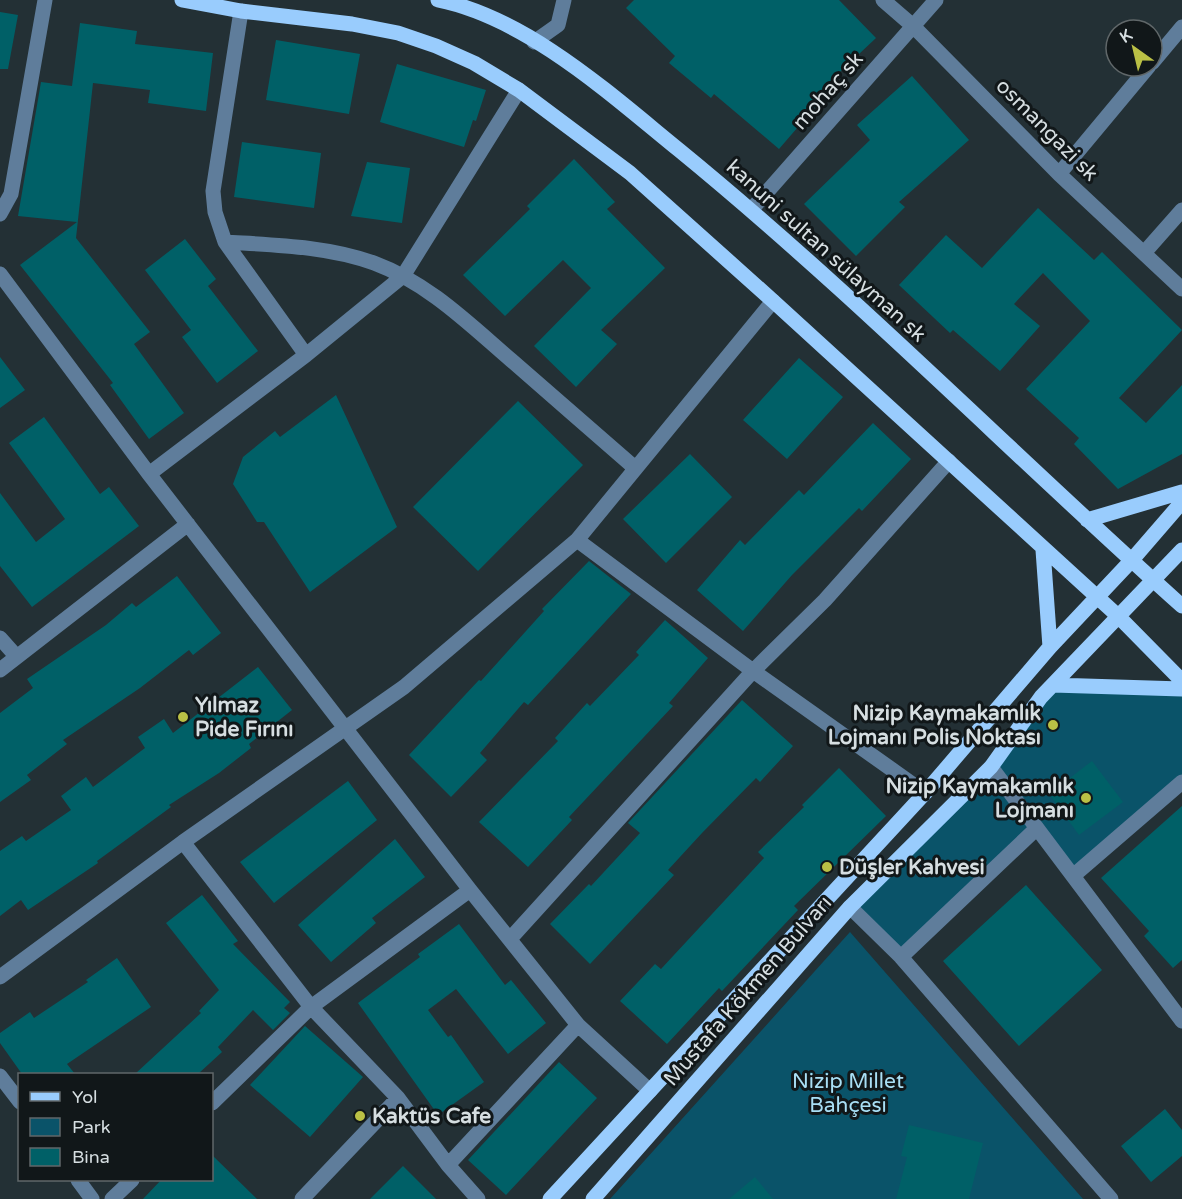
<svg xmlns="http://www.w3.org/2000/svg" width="1182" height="1199" viewBox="0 0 1182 1199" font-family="'Varela Round',sans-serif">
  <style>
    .green { fill: #0a5369 }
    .building { fill: #006067 }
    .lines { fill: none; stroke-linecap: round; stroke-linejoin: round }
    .minor { stroke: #5f7d9b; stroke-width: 15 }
    .major { stroke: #99ccfd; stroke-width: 15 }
    .poi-dot { fill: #bac045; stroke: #111719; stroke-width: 2 }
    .labels { text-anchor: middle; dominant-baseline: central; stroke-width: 6; stroke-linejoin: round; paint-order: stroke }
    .street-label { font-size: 21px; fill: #d6dee1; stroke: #111719 }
    .poi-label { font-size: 21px; font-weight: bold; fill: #d6dee1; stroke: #111719; text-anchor: start }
    .park-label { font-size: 21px; fill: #a9dff5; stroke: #111719 }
  </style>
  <rect width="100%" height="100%" fill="#233035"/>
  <path class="green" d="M1053,685L1182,689V782L1073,876L1037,829L901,957L850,907L991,767Z
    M850,932L1083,1199H610Z"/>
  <path class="building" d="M634,0H839L876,38L824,87L829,91L779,149L714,94L711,98L669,63L675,56L626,8Z
    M0,12L18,15L8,69H0Z
    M80,23L137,31L135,44L213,53L206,111L148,103L150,90L93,83L76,238L150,332L134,344L184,413L149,439L110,385L113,383L20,265L77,222L18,216L41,82L72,86Z
    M276,40L360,54L349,114L266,100Z
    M397,64L486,90L476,121L473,120L464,147L380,122Z
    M912,76L969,140L899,202L905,207L856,256L804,204L870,140L857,125Z
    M242,142L321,153L314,208L234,197Z
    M574,159L615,202L607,209L665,268L601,330L617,344L576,387L534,346L591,288L563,260L505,316L463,275L530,209L527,206Z
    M367,162L410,168L402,223L351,216Z
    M1038,208L1094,260L1102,252L1182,330L1119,398L1146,423L1182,385V454L1118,489L1074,444L1079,438L1026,389L1090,321L1043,273L1014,304L1040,326L1000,371L953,330L950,333L899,285L946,235L982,268Z
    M185,239L216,279L208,286L258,351L217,383L182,337L191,330L145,270Z
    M0,357L25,390L0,408Z
    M799,358L843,397L787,459L743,420Z
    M336,395L397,527L310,592L264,522H257L233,484L243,457L275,431L280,437Z
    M518,401L583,465L478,571L413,507Z
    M44,417L100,494L109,487L139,526L32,607L0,566V493L36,542L65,519L9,443Z
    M873,423L911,459L862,511L859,508L792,575L743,631L697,590L740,540L745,545L799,490L804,495Z
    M690,454L732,497L666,563L623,519Z
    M589,561L631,594L528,705L524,702L480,753L487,760L451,797L409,755L479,680L481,681L544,611L542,609Z
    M177,576L221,633L193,655L189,650L140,688L63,740L67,744L27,775L31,780L0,802V713L33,688L27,679L106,625L132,603L136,607Z
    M665,620L708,658L669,703L673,706L569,817L572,820L528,867L479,822L558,741L555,738L587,703L590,706L639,655L636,652Z
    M258,667L292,710L249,744L251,748L219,773L169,805L171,807L97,861L98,863L28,910L21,900L0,916V851L22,836L26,841L71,810L61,796L86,777L93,787L145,748L138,737L164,719L173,733Z
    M742,700L793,746L760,782L756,778L702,833L668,870L674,875L590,964L550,924L589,884L591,886L640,833L628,823Z
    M1092,761L1123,802L1079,835L1049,794Z
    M839,768L886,816L794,906L798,910L722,991L719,988L667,1044L620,1001L655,964L661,969L764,858L758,852L804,807L802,805Z
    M348,781L377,820L274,903L240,862Z
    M1182,806V960L1173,968L1144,936L1149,931L1101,878Z
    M395,839L425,877L372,918L376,923L331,962L298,925Z
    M1026,885L1102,970L1019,1046L943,961Z
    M202,895L238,941L233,944L290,1002L284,1008L290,1013L273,1030L253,1010L218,1047L222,1052L198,1074H135L201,1013L199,1011L219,990L166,923Z
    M459,924L505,985L511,980L546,1023L508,1054L456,989L428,1010L448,1037L451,1035L484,1082L438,1115L358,1003L420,957L418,954Z
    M117,958L151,1007L67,1064L75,1074H22L0,1043V1033L30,1012L34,1018L88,982L86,980Z
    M305,1026L363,1077L310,1137L250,1085Z
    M559,1062L597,1098L506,1195L468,1160Z
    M1165,1109L1182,1130V1156L1151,1182L1121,1146Z
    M909,1125L983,1143L969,1199H896L907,1157L901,1156Z
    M212,1155L257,1199H143L162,1179H212Z
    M403,1166L436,1199H370Z
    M755,1177L773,1199H729Z"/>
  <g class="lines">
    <path class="minor" d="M883,0L913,26L1059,174L1182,289
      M241,11L213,191L215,212L225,242C274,245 327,246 374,263C428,283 468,323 511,360C552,396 594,432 635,468
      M534,42L558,25L564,0
      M1152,63L1182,27
      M1059,174L1149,66
      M752,209L936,0
      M0,214L11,194L45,0
      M225,242L306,355
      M1144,253L1182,210
      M0,274L149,474L470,890L578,1025L650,1091
      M149,474L306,355L403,276L519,90
      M577,540L753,671L925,793
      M0,638L16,656
      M0,670L188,524
      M991,767L1182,1021
      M183,842L311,1007L398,1098L448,1165L478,1199
      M1073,876L1182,782
      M850,907L901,957L1111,1199
      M510,939L753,671L825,600L949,461
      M901,957L1037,828
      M0,977L183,842L404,687L577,540L773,301
      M0,1076L20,1102
      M212,1103L311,1007L470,890
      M448,1165L578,1025
      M78,1180L92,1199
      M112,1199L132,1180
      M302,1199L398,1098"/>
    <path class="major" d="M182,0L241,11L352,24L398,33L436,46L474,63L519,90L630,173L773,301L1118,616L1182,681
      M438,0C527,18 610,94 679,150C854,293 1013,455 1182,606
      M1087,520L1182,492
      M1043,550L1050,647
      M1053,685L1182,689
      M550,1199L925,793L1050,647L1131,561L1182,502
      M593,1199L850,907L991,767L1041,697L1182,550"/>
  </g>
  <g class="poi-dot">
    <circle cx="183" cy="717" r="6"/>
    <circle cx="1053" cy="725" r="6"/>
    <circle cx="1086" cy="798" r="6"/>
    <circle cx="827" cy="867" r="6"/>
    <circle cx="360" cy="1116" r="6"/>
  </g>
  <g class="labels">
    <g class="street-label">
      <text transform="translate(828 91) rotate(-49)">mohaç sk</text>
      <text transform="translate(1047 130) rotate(45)">osmangazi sk</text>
      <text transform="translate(826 251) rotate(42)">kanuni sultan sülayman sk</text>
      <text transform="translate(748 991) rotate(-49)">Mustafa Kökmen Bulvarı</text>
    </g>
    <g class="poi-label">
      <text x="195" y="705">Yılmaz<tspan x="195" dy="24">Pide Fırını</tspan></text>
      <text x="1041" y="713" text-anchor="end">Nizip Kaymakamlık<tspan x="1041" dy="24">Lojmanı Polis Noktası</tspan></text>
      <text x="1074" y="786" text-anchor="end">Nizip Kaymakamlık<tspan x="1074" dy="24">Lojmanı</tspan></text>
      <text x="839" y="867">Düşler Kahvesi</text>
      <text x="372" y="1116">Kaktüs Cafe</text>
    </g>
    <g class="park-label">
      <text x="848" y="1081">Nizip Millet<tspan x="848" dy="24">Bahçesi</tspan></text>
    </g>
  </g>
  <rect x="18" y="1073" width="195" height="108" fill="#111719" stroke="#606769" stroke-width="1.5"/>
  <rect x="30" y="1092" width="30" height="9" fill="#99ccfd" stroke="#606769" stroke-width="1.5"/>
  <text x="72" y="1103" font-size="18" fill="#d6dee1">Yol</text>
  <rect x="30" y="1118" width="30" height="18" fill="#0a5369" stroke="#606769" stroke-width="1.5"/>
  <text x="72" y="1133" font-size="18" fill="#d6dee1">Park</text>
  <rect x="30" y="1148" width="30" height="18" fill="#006067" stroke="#606769" stroke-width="1.5"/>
  <text x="72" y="1163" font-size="18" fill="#d6dee1">Bina</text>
  <g transform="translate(1134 48) rotate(326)"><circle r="28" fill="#111719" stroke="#606769" stroke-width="1.5"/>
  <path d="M0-4.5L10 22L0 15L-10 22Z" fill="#bac045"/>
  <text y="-9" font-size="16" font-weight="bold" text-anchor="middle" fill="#d6dee1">K</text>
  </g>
</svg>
